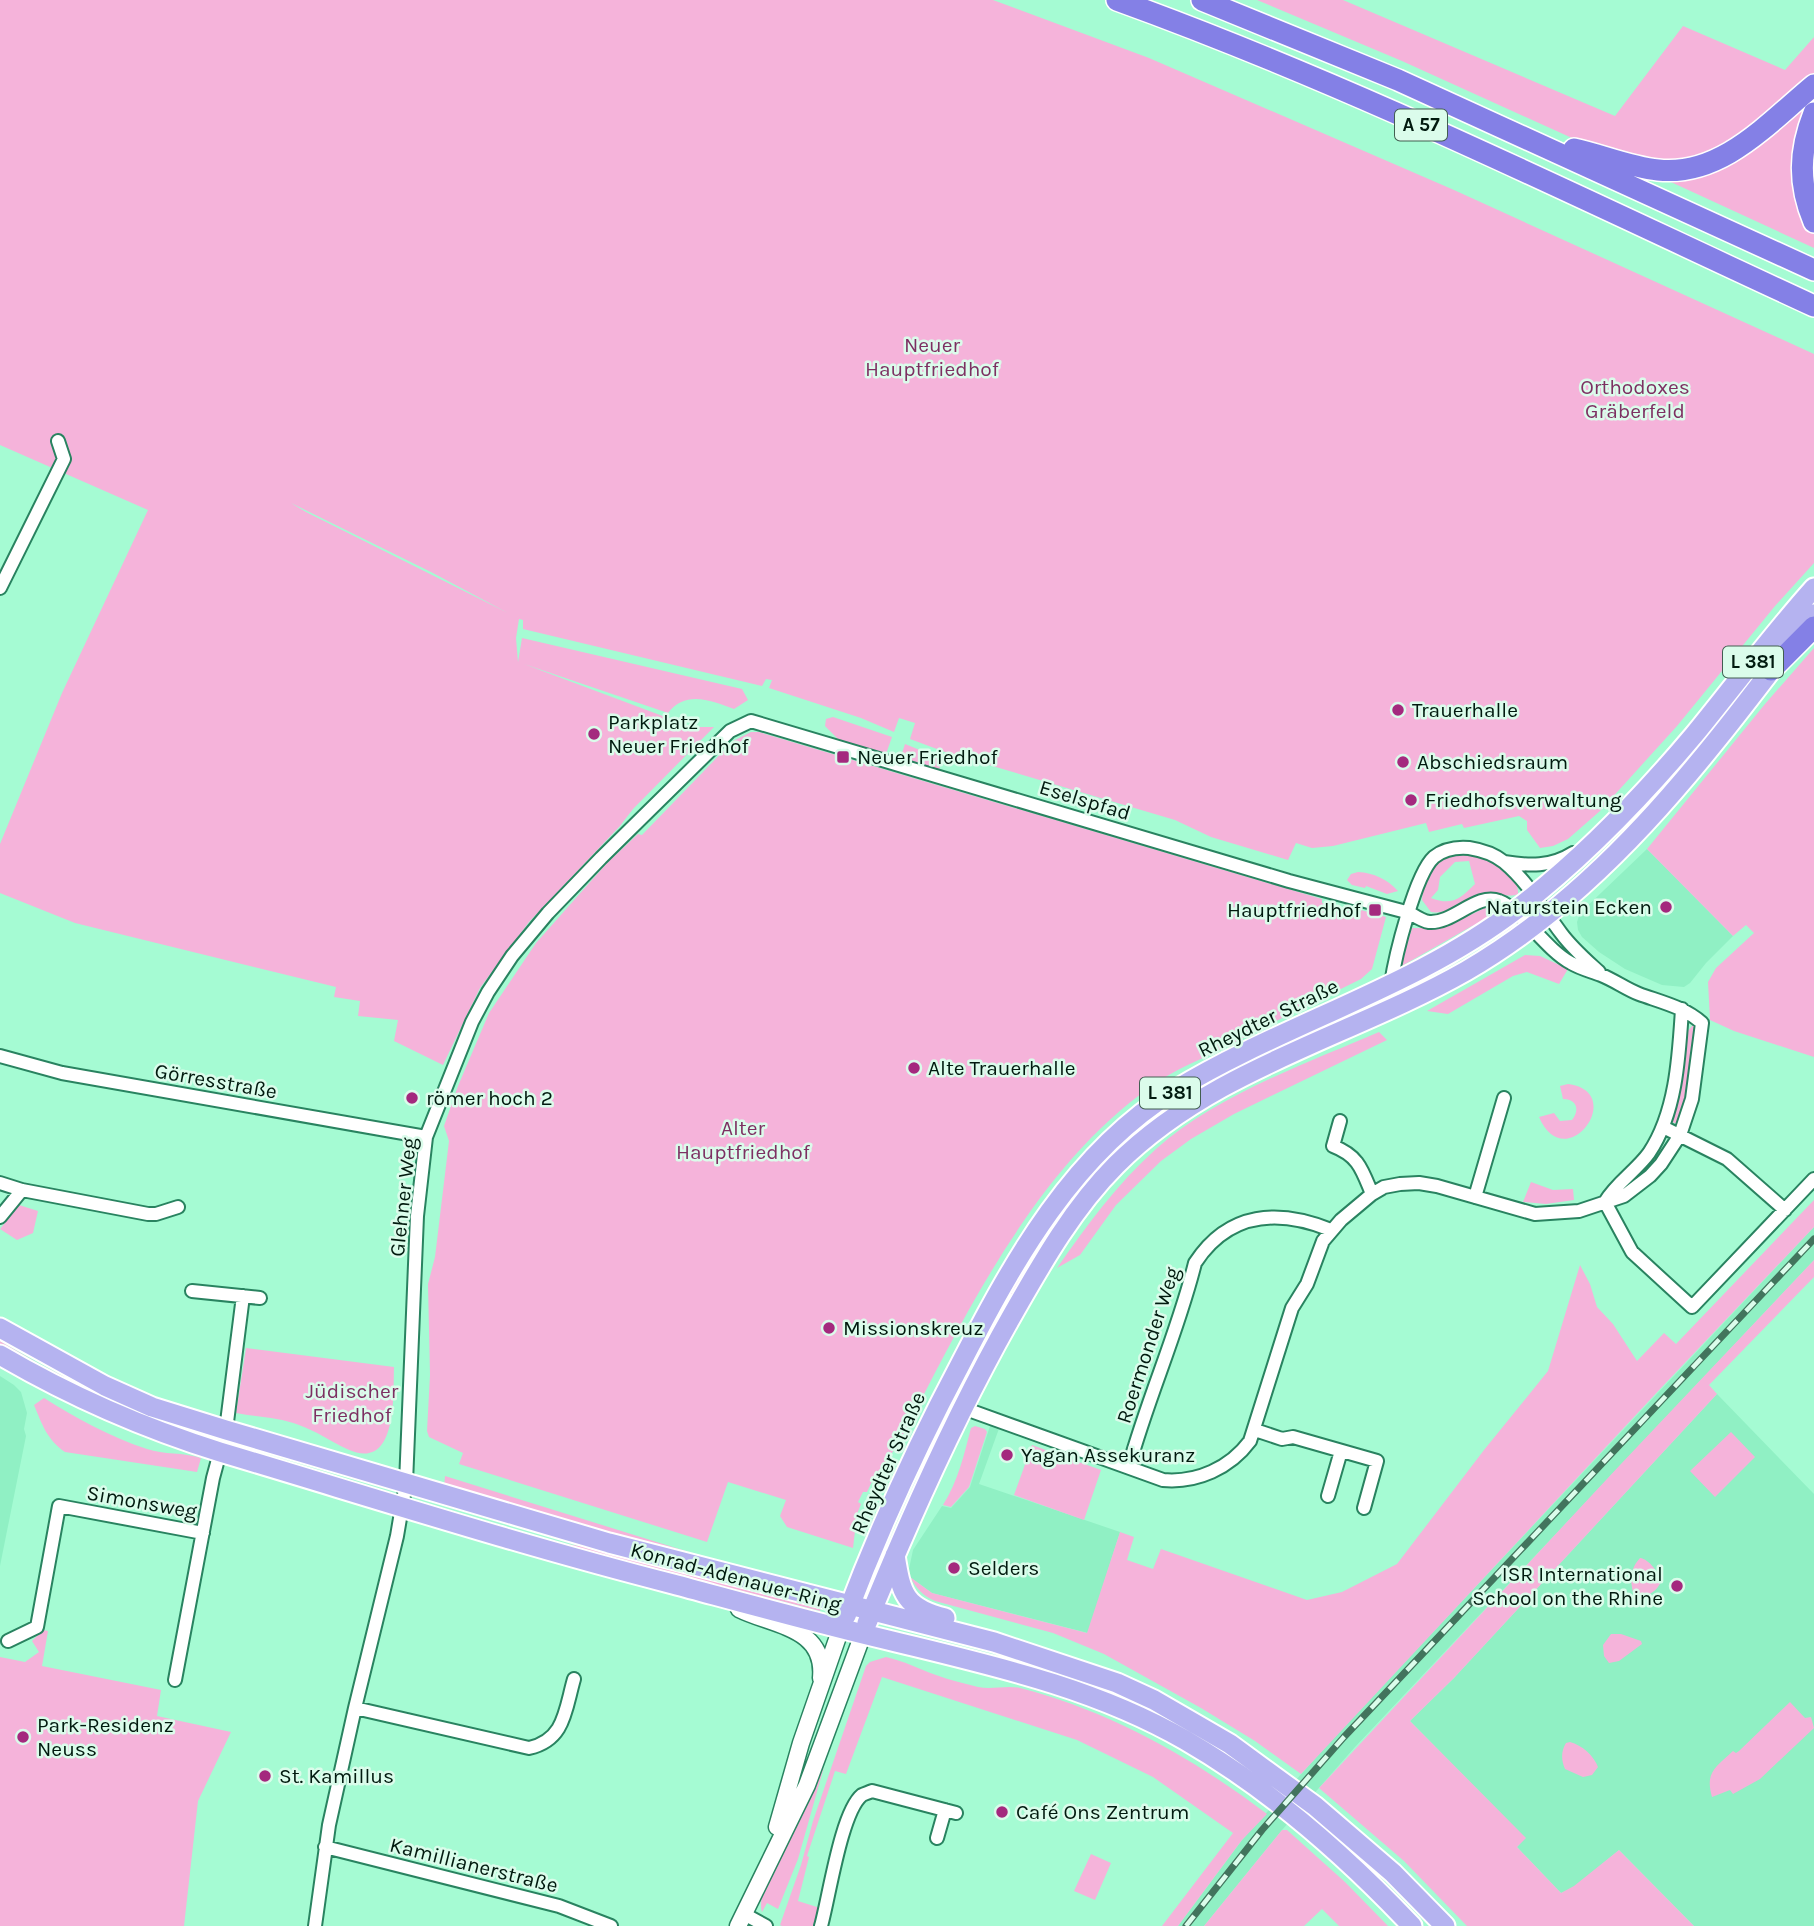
<svg xmlns="http://www.w3.org/2000/svg" width="1814" height="1926" viewBox="0 0 1814 1926" font-family="Karla,sans-serif">
  <style>
    .built { fill: #90f0c4 }
    .green { fill: #f5b3da; fill-rule: evenodd }
    .lines { fill: none; stroke-linecap: round; stroke-linejoin: round }
    .street-casing { stroke: #298360; stroke-width: 16 }
    .secondary-casing { stroke: #298360; stroke-width: 19 }
    .primary-casing { stroke: #fff; stroke-width: 23 }
    .highway-casing { stroke: #fff; stroke-width: 24 }
    .street { stroke: #fff; stroke-width: 12 }
    .secondary { stroke: #fff; stroke-width: 16 }
    .primary { stroke: #b5b3f0; stroke-width: 19 }
    .highway { stroke: #8480e6; stroke-width: 21 }
    .rail-casing { stroke: #42745d; stroke-width: 7 }
    .rail { stroke: #dbfceb; stroke-width: 4.5; stroke-dasharray: 13; stroke-linecap: butt }
    .poi-dot { fill: #a4297e; stroke: #dbfceb; stroke-width: 2.5 }
    .labels { text-anchor: middle; dominant-baseline: central; stroke-width: 5; stroke-linejoin: round; paint-order: stroke }
    .shield { fill: #dbfceb; stroke: #425e51; stroke-width: 2 }
    .shield-label { font-size: 19px; font-weight: bold; fill: #011a0f }
    .park-label { font-size: 21px; fill: #7d3062; stroke: #dbfceb }
    .poi-label { font-size: 21px; fill: #011a0f; stroke: #dbfceb; text-anchor: start }
    .street-label { font-size: 21px; fill: #011a0f; stroke: #dbfceb }
  </style>
  <rect width="100%" height="100%" fill="#a5fbd3"/>
  <path class="built" d="M1647,849L1733,936L1706,963L1690,983L1684,987L1662,985L1625,969L1599,952L1582,937L1578,930L1577,922L1580,913Z
    M1814,1227V1260L1355,1747L1282,1830L1204,1926H1178L1242,1840L1339,1732Z
    M0,1376L14,1385L21,1392L27,1413L24,1429L26,1436L0,1566Z
    M1717,1394L1814,1494V1926H1694L1619,1850L1574,1887L1561,1893L1517,1847L1525,1838L1410,1721L1454,1678Z
    M992,1420L1001,1423L979,1484L1120,1532L1088,1633L932,1593L910,1577L909,1569L913,1550L942,1506L951,1508L970,1487Z"/>
  <path class="green" d="M0,0H993L1149,58L1454,190L1814,354V563L1775,606L1677,726L1600,811L1568,839L1553,846L1540,848L1527,830V821L1519,816L1464,828L1462,824L1429,832L1426,823L1333,846L1312,848L1296,843L1288,860L1211,837L1175,820L945,752L910,739L915,723L899,718L894,732L861,718L769,688L772,680L766,679L762,686L523,629V620L519,619L516,638L518,662L522,638L742,689L748,700L734,709C711,700 685,690 668,713L524,664L692,727H714L633,809L620,826L529,922L480,988L443,1065L394,1041L398,1020L358,1016L360,1001L334,997L336,987L75,923L0,893V844L62,693L148,510L0,445ZM291,503L431,572L508,613L306,512Z
    M1257,0H1343L1615,116L1683,26L1785,70L1814,37V76L1755,130L1690,161L1653,164L1594,148L1402,61Z
    M1814,93V101L1807,111L1809,227L1814,234V248L1660,177L1690,174Z
    M1814,648V1057L1734,1031L1710,1020L1708,982L1716,968L1754,933L1746,925L1733,936L1647,849L1765,704Z
    M833,717L892,737L886,754L839,740L825,726L826,719Z
    M751,732H759L836,755L835,759L845,761L846,758L1322,899V903L1360,914L1361,910L1386,917L1372,969L1361,979C1315,1002 1269,1024 1224,1048C1204,1058 1181,1067 1162,1079C1040,1159 968,1309 903,1435C893,1455 876,1471 867,1492H863L858,1502L861,1504L857,1514L853,1548L787,1527L780,1516L786,1500L728,1482L707,1542L459,1464L463,1453L429,1437L427,1431L430,1375L428,1284L435,1257L449,1141L444,1126L458,1086L489,1013L536,943L607,863L638,834L642,835L733,741Z
    M905,744L942,759L939,770L905,760L902,753Z
    M1461,854C1481,855 1520,869 1518,894C1507,899 1492,890 1479,894C1461,900 1450,915 1431,912L1422,900C1424,875 1435,857 1461,854ZM1469,861L1475,884C1460,899 1452,906 1431,898L1438,890L1440,877L1455,862Z
    M1358,872C1374,873 1387,879 1398,891L1387,894L1366,886L1365,888L1352,885L1347,880L1351,874Z
    M1487,907H1496L1499,911L1480,925L1472,926L1400,967L1412,928H1443Z
    M1510,923L1513,927L1455,963L1352,1019L1236,1073L1081,1197L874,1588L871,1587C904,1510 939,1436 977,1361C986,1344 992,1325 1001,1308C1036,1238 1086,1170 1147,1121C1206,1073 1281,1049 1348,1015C1403,987 1456,954 1510,923Z
    M1525,955L1540,956L1568,969L1559,984L1527,972L1513,976L1448,1014L1427,1011Z
    M1693,1025L1696,1026L1688,1097L1677,1124L1670,1121L1685,1034Z
    M1379,1032L1387,1040L1234,1114L1191,1139L1161,1161L1116,1205L1080,1255L1057,1268C1087,1225 1117,1184 1156,1149C1215,1096 1307,1063 1379,1032Z
    M1568,1084C1629,1092 1565,1178 1539,1117L1554,1113L1560,1121L1572,1120C1580,1110 1577,1099 1563,1099L1560,1086Z
    M1531,1182L1553,1190L1573,1189L1574,1200L1546,1204L1523,1202Z
    M1814,1200V1227L1661,1388L1301,1774L1255,1741L1201,1708L1104,1654L1053,1633L935,1601C922,1595 917,1589 910,1577L932,1593L1087,1633L1120,1532L1134,1537L1127,1560L1153,1569L1161,1549L1307,1600L1342,1592L1397,1564L1484,1450L1548,1371L1580,1265L1590,1284L1597,1307L1613,1324L1637,1361L1664,1333L1676,1344Z
    M19,1205L38,1211L33,1233L17,1240L0,1229Z
    M1814,1260V1277L1709,1385L1717,1394L1454,1678L1410,1721L1526,1838L1517,1847L1561,1893L1574,1886L1619,1850L1694,1926H1467L1404,1861L1319,1788L1620,1465Z
    M0,1341L39,1364L99,1394L149,1413L359,1477V1480L264,1452L222,1444L149,1420L36,1368L0,1345Z
    M246,1348L394,1367C393,1396 398,1473 347,1449C330,1441 316,1431 299,1425C278,1417 257,1417 236,1413Z
    M44,1398C76,1418 110,1437 147,1449C164,1455 183,1452 201,1458L197,1472L65,1452C47,1440 42,1424 34,1405Z
    M975,1426L985,1429L987,1432L969,1487L951,1507L943,1505C958,1481 964,1455 971,1428Z
    M1731,1432L1755,1457L1715,1497L1690,1471Z
    M1032,1445L1101,1470L1084,1520L1014,1495Z
    M445,1476L708,1558L703,1560L444,1487Z
    M545,1541L601,1549L821,1606L820,1611Z
    M1640,1558C1649,1559 1659,1573 1661,1581C1658,1592 1644,1599 1634,1596C1630,1582 1629,1570 1640,1558Z
    M43,1630L48,1631L42,1666L161,1690L157,1716L231,1732L198,1801L184,1926H0V1657L25,1662L39,1652L32,1641Z
    M1611,1634H1621L1641,1641L1642,1644L1619,1661L1609,1663L1604,1656L1603,1645Z
    M886,1657C904,1661 919,1669 936,1675C949,1680 964,1683 978,1687C992,1690 1006,1685 1020,1688C1110,1711 1193,1758 1267,1814L1242,1840L1178,1926H1162L1233,1833L1153,1777L1077,1740L882,1677L846,1774L835,1771L807,1856L809,1857L798,1901L820,1908L813,1926H782L780,1925L801,1865L813,1821L866,1666L870,1662Z
    M1790,1702L1805,1718L1811,1717L1814,1728L1760,1779L1733,1794L1730,1790L1712,1797C1705,1772 1715,1768 1733,1751L1736,1753L1739,1751Z
    M1570,1742C1582,1745 1594,1756 1598,1767L1592,1775L1583,1777L1565,1769C1561,1760 1561,1751 1566,1743Z
    M824,1767L798,1859L778,1909L767,1903L762,1912C753,1886 809,1794 824,1767Z
    M1282,1830H1287L1345,1882L1388,1926H1339L1322,1909L1304,1926H1204Z
    M1091,1854L1111,1863L1095,1900L1074,1891Z"/>
  <g class="lines">
    <defs>
      <path id="street" d="M0,588L64,459L58,441
        M1504,862C1529,866 1551,867 1573,853
        M1391,984C1395,957 1415,874 1434,857C1444,849 1457,847 1469,848C1482,850 1494,854 1504,862C1528,882 1543,909 1561,933C1572,948 1586,960 1599,972
        M0,1056L62,1073L426,1137
        M1340,1121L1333,1146C1359,1156 1362,1170 1372,1194
        M1663,1127L1727,1159L1785,1210
        M0,1183L22,1190L148,1214H156L178,1207
        M1475,1197L1504,1098
        M1605,1202L1632,1252L1692,1307L1814,1179
        M1605,1202C1616,1183 1636,1171 1649,1153C1676,1113 1679,1057 1682,1009
        M0,1217L22,1190
        M192,1291L260,1298
        M226,1430L243,1296
        M1255,1430L1282,1439L1293,1437L1377,1461L1364,1508
        M1129,1466C1148,1397 1178,1332 1195,1263C1229,1211 1279,1209 1331,1230
        M1328,1496L1341,1451
        M8,1641L37,1627L59,1506L203,1533
        M175,1680L213,1478L220,1452
        M355,1708L529,1748C565,1740 565,1710 574,1679
        M937,1838L945,1810
        M325,1847L559,1906L611,1926
        M744,1914L766,1926
        M315,1926L329,1825L355,1708L397,1536L406,1483L417,1216L426,1137L472,1022L488,992L512,956L548,913L601,858L730,731L751,721L1289,881L1410,913C1415,916 1422,921 1429,922C1453,924 1477,892 1499,901C1521,909 1545,949 1571,963C1581,969 1591,971 1601,975C1614,980 1626,989 1639,994C1661,1002 1684,1007 1702,1023L1692,1099L1680,1135L1661,1164L1650,1176L1624,1196L1579,1211L1535,1214L1437,1186L1419,1183L1400,1184L1384,1187L1372,1194L1341,1220L1323,1241L1307,1284L1292,1308L1250,1441C1230,1468 1197,1483 1163,1480L963,1408
        M821,1926C829,1898 841,1812 862,1795C864,1794 870,1792 872,1791L956,1813"/>
      <path id="secondary" d="M739,1609C773,1626 826,1627 821,1678
        M777,1827L801,1743L841,1628
        M738,1926L807,1785L863,1634"/>
      <path id="primary" d="M0,1328L105,1386L152,1407L226,1430L609,1543L994,1642L1117,1683L1154,1700L1230,1744L1315,1806L1393,1873L1445,1926
        M0,1355C70,1396 143,1428 220,1452C371,1497 520,1545 673,1584C744,1603 816,1623 888,1640C990,1665 1093,1687 1185,1740C1270,1789 1345,1855 1412,1926
        M895,1555C901,1594 905,1608 945,1618
        M846,1616C879,1529 918,1444 961,1363C1014,1260 1073,1153 1175,1090C1285,1023 1414,988 1517,909C1582,859 1641,798 1694,735C1734,686 1772,635 1814,588
        M867,1623C910,1517 957,1412 1014,1312C1043,1261 1074,1207 1116,1165C1213,1068 1350,1037 1466,971C1613,886 1713,746 1814,614"/>
      <path id="highway" d="M1117,0C1355,86 1584,200 1814,306
        M1202,0L1398,80L1814,270
        M1814,113C1799,151 1798,184 1814,222
        M1574,149C1602,155 1629,167 1658,170C1722,177 1769,122 1814,85
        M1771,670L1814,627"/>
    </defs>
    <use href="#street" class="street-casing"/>
    <use href="#secondary" class="secondary-casing"/>
    <use href="#primary" class="primary-casing"/>
    <use href="#highway" class="highway-casing"/>
    <use href="#street" class="street"/>
    <use href="#secondary" class="secondary"/>
    <use href="#primary" class="primary"/>
    <use href="#highway" class="highway"/>
    <defs>
      <path id="rail" d="M1186,1926L1262,1830L1344,1737L1814,1239"/>
    </defs>
    <use href="#rail" class="rail-casing"/>
    <use href="#rail" class="rail"/>
  </g>
  <g class="poi-dot">
    <circle cx="1398" cy="710" r="7"/>
    <circle cx="594" cy="734" r="7"/>
    <rect x="836" y="750" width="14" height="14" rx="3.5"/>
    <circle cx="1403" cy="762" r="7"/>
    <circle cx="1411" cy="800" r="7"/>
    <circle cx="1666" cy="907" r="7"/>
    <rect x="1368" y="903" width="14" height="14" rx="3.5"/>
    <circle cx="914" cy="1068" r="7"/>
    <circle cx="412" cy="1098" r="7"/>
    <circle cx="829" cy="1328" r="7"/>
    <circle cx="1007" cy="1455" r="7"/>
    <circle cx="954" cy="1568" r="7"/>
    <circle cx="1677" cy="1586" r="7"/>
    <circle cx="23" cy="1737" r="7"/>
    <circle cx="265" cy="1776" r="7"/>
    <circle cx="1002" cy="1812" r="7"/>
  </g>
  <g class="labels">
    <g class="shield">
      <rect x="1395" y="109.5" width="52" height="31" rx="5"/>
      <rect x="1723" y="646.5" width="60" height="31" rx="5"/>
      <rect x="1140" y="1077.5" width="60" height="31" rx="5"/>
    </g>
    <g class="shield-label">
      <text x="1421" y="125">A 57</text>
      <text x="1753" y="662">L 381</text>
      <text x="1170" y="1093">L 381</text>
    </g>
    <g class="park-label">
      <text x="932" y="345">Neuer<tspan x="932" dy="24">Hauptfriedhof</tspan></text>
      <text x="1635" y="387">Orthodoxes<tspan x="1635" dy="24">Gräberfeld</tspan></text>
      <text x="743" y="1128">Alter<tspan x="743" dy="24">Hauptfriedhof</tspan></text>
      <text x="352" y="1391">Jüdischer<tspan x="352" dy="24">Friedhof</tspan></text>
    </g>
    <g class="poi-label">
      <text x="1412" y="710">Trauerhalle</text>
      <text x="608" y="722">Parkplatz<tspan x="608" dy="24">Neuer Friedhof</tspan></text>
      <text x="857" y="757">Neuer Friedhof</text>
      <text x="1417" y="762">Abschiedsraum</text>
      <text x="1425" y="800">Friedhofsverwaltung</text>
      <text x="1652" y="907" text-anchor="end">Naturstein Ecken</text>
      <text x="1361" y="910" text-anchor="end">Hauptfriedhof</text>
      <text x="928" y="1068">Alte Trauerhalle</text>
      <text x="426" y="1098">römer hoch 2</text>
      <text x="843" y="1328">Missionskreuz</text>
      <text x="1021" y="1455">Yagan Assekuranz</text>
      <text x="968" y="1568">Selders</text>
      <text x="1663" y="1574" text-anchor="end">ISR International<tspan x="1663" dy="24">School on the Rhine</tspan></text>
      <text x="37" y="1725">Park-Residenz<tspan x="37" dy="24">Neuss</tspan></text>
      <text x="279" y="1776">St. Kamillus</text>
      <text x="1016" y="1812">Café Ons Zentrum</text>
    </g>
    <g class="street-label">
      <text transform="translate(1085 800) rotate(17)">Eselspfad</text>
      <text transform="translate(1268 1018) rotate(-26)">Rheydter Straße</text>
      <text transform="translate(216 1081) rotate(10)">Görresstraße</text>
      <text transform="translate(403 1197) rotate(-84)">Glehner Weg</text>
      <text transform="translate(1148 1345) rotate(-72)">Roermonder Weg</text>
      <text transform="translate(888 1463) rotate(-66)">Rheydter Straße</text>
      <text transform="translate(142 1502) rotate(10)">Simonsweg</text>
      <text transform="translate(736 1577) rotate(15)">Konrad-Adenauer-Ring</text>
      <text transform="translate(474 1865) rotate(14)">Kamillianerstraße</text>
    </g>
  </g>
</svg>
